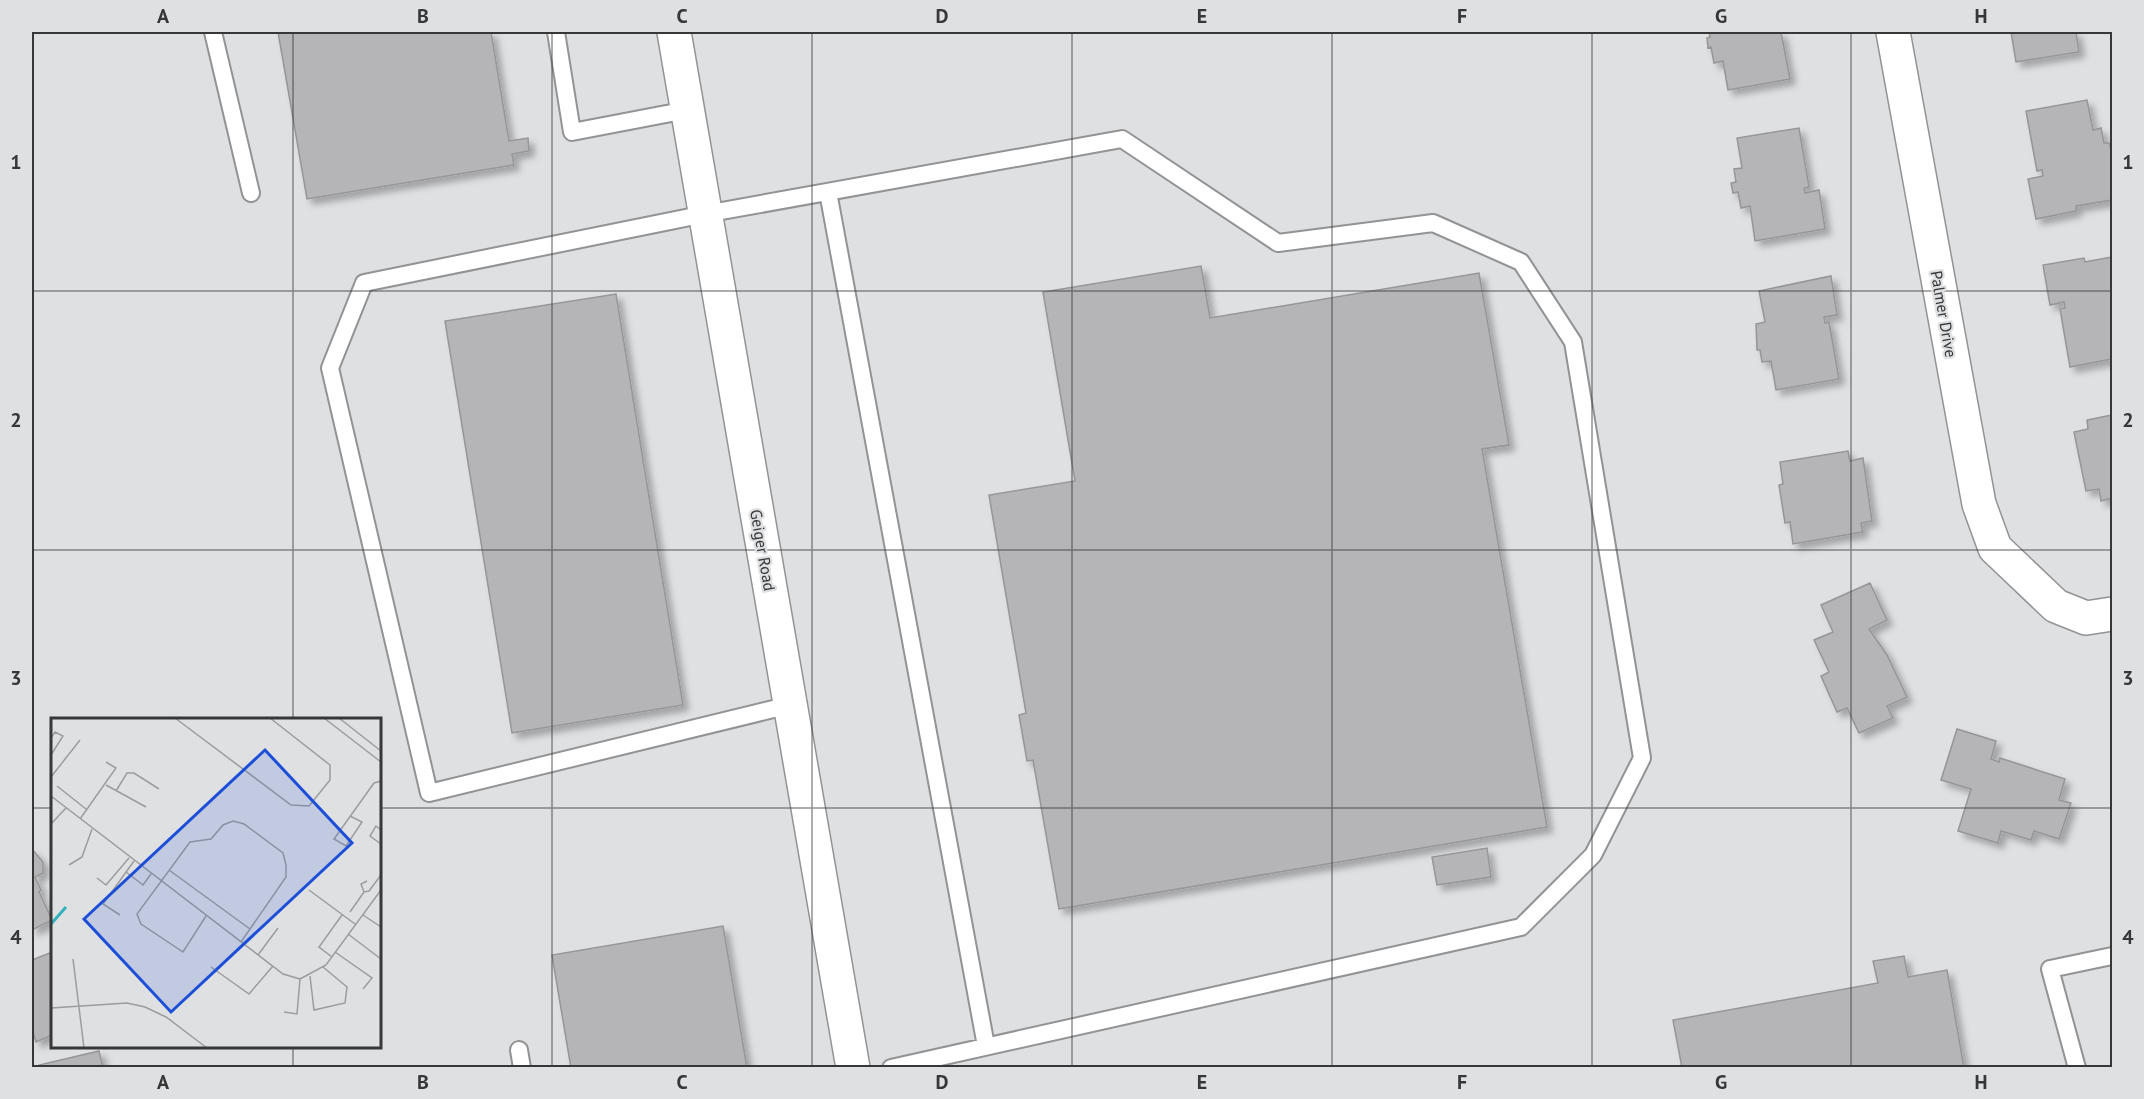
<svg xmlns="http://www.w3.org/2000/svg" width="2144" height="1099" viewBox="0 0 2144 1099" font-family="'PT Sans',sans-serif">
  <style>
    .building { fill: #b5b4b6; stroke: #969697; stroke-width: 1.5; filter: url(#shadow) }
    .lines { fill: none; stroke-linecap: round; stroke-linejoin: round }
    .lane-casing { stroke: #929395; stroke-width: 20 }
    .street-casing { stroke: #929395; stroke-width: 36 }
    .lane { stroke: #fff; stroke-width: 16 }
    .street { stroke: #fff; stroke-width: 33 }
    .grid { fill: none; stroke: #373738; stroke-width: 1.5; stroke-opacity: 0.55 }
    .labels { text-anchor: middle; dominant-baseline: central; stroke-width: 4.5; stroke-linejoin: round; paint-order: stroke }
    .street-label { font-size: 16px; fill: #373738; stroke: #dfe0e2 }
    .inset-river { fill: none; stroke: #32b1be; stroke-width: 3 }
    .inset-road { fill: none; stroke: #9c9c9e; stroke-width: 1.5 }
    .view { fill: #1d4ed8; fill-opacity: 0.15; stroke: #1d4ed8; stroke-width: 3 }
    .inset-edge { fill: none; stroke: #373738; stroke-width: 3 }
    .neatline { fill: none; stroke: #373738; stroke-width: 2 }
    .grid-label { font-size: 20px; text-anchor: middle; font-weight: bold; fill: #373738 }
  </style>
  <defs>
    <filter id="shadow"><feDropShadow dx="5.5" dy="5.5" stdDeviation="3" flood-color="#0004"/></filter>
  </defs>
  <rect width="100%" height="100%" fill="#dfe0e2"/>
  <path class="building" d="M278,32H491L509,141L528,138L529,151L512,154L514,165L307,199Z
    M1709,32H1781L1790,79L1728,90L1723,61L1714,63L1711,47L1708,48L1707,38L1710,37Z
    M2011,32H2076L2079,52L2016,62Z
    M2087,100L2093,130L2101,128L2104,143H2109L2112,153V200L2076,206V211L2036,219L2028,179L2043,176L2042,170L2037,171L2026,111Z
    M1799,128L1809,187L1804,188L1805,193L1819,190L1825,229L1755,241L1750,206L1741,208L1738,192L1733,193L1731,183L1736,182L1734,169L1742,168L1737,138Z
    M2112,257V359L2070,367L2060,309L2065,308L2064,302L2050,305L2043,265L2084,258L2085,262Z
    M1201,266L1210,318L1479,273L1509,445L1482,449L1547,827L1059,909L1033,760L1027,761L1019,715L1026,713L989,495L1075,481L1043,292Z
    M1831,276L1837,315L1824,317L1825,323L1829,322L1839,379L1776,390L1771,361L1762,362L1760,350H1757L1756,324L1765,322L1759,291Z
    M616,294L683,705L512,733L445,321Z
    M2112,415V498L2101,501L2099,489L2086,491L2074,432L2088,429L2087,420Z
    M1848,451L1850,461L1863,458L1872,521L1861,523L1863,532L1793,544L1790,522L1785,523L1779,485L1783,484L1780,462Z
    M1870,583L1887,620L1869,629L1887,655L1907,697L1887,706L1893,718L1859,733L1847,708L1837,712L1821,676L1829,672L1814,640L1833,632L1821,605Z
    M1957,729L1996,741L1991,759L1999,762L2000,758L2065,779L2059,800L2071,803L2059,839L2034,831L2031,840L2001,831L1998,843L1958,831L1971,789L1941,780Z
    M1487,848L1491,877L1437,885L1432,857Z
    M32,849L43,862V873L35,877L41,890L39,892L52,920L32,930Z
    M723,926L747,1068H571L552,955Z
    M52,952V1035L36,1042L32,1029V960Z
    M1904,956L1908,977L1947,970L1964,1068H1682L1673,1020L1878,983L1873,961Z
    M99,1051L103,1068H39V1065Z"/>
  <g class="lines">
    <defs>
      <path id="lane" d="M213,32L251,193
        M556,32L572,132L687,110
        M828,192L986,1046
        M790,705L429,793L330,368L364,283L705,214L1122,139L1278,243L1433,223L1521,262L1573,342L1642,758L1593,855L1521,927L891,1068
        M519,1050L522,1068
        M2077,1068L2050,969L2112,956"/>
      <path id="street" d="M674,32L853,1068
        M1893,32L1979,504L1995,548L2056,606L2086,618L2112,614"/>
    </defs>
    <use href="#lane" class="lane-casing"/>
    <use href="#street" class="street-casing"/>
    <use href="#lane" class="lane"/>
    <use href="#street" class="street"/>
  </g>
  <path class="grid" d="M293,32V720M552,32V1068M812,32V1068M1072,32V1068M1332,32V1068M1592,32V1068M1851,32V1068M32,291H2112M32,550H2112M32,808H52M380,808H2112M293,1046V1068"/>
  <g class="labels">
    <g class="street-label">
      <text transform="translate(1944 314) rotate(80)">Palmer Drive</text>
      <text transform="translate(763 550) rotate(80)">Geiger Road</text>
    </g>
  </g>
  <g transform="translate(51 718)">
    <rect width="330" height="330" fill="#dfe0e2"/>
    <path class="inset-river" d="M0,206L15,189"/>
    <path class="inset-road" d="M124,0L240,87L258,88L279,62V47L219,0M273,0L330,44M288,0L330,33M0,20L4,14L12,18L0,37M0,59L29,22M55,67L95,89M6,68L35,91M65,73L76,55H83L108,71M0,78L232,256L249,261M299,98L311,104L295,128L283,121L323,65L330,63M29,101L65,50L55,44M0,106L15,90M330,112L325,108L319,118L330,126M18,147L31,139L41,111M118,152L199,211M75,154L92,167L100,156M46,160L55,167L78,140M316,163L310,166L313,174L318,173L330,157M258,172L304,206M299,194L313,174M69,197L52,186L83,143M312,197L330,209M155,198L132,234L90,206L86,196L139,124L160,121L172,107L182,103L193,106L232,135L235,147V159L190,224M297,216L330,241M284,234L321,260L312,271M207,237L227,210M281,239L268,229L291,197M22,241L33,330M160,249L198,276L222,248M259,258L263,292L294,285L296,269L272,249M249,261L275,247L330,172M0,290L76,285L94,289L115,299L156,330M233,294L246,296L249,261"/>
    <path class="view" d="M214,32L301,125L120,294L33,201Z"/>
    <rect width="330" height="330" class="inset-edge"/>
  </g>
  <rect width="2144" height="1099" fill="none" stroke="#dfe0e2" stroke-width="66"/>
  <rect x="33" y="33" width="2078" height="1033" class="neatline"/>
  <g class="grid-label">
    <text x="163" y="23">A</text>
    <text x="423" y="23">B</text>
    <text x="682" y="23">C</text>
    <text x="942" y="23">D</text>
    <text x="1202" y="23">E</text>
    <text x="1462" y="23">F</text>
    <text x="1721" y="23">G</text>
    <text x="1981" y="23">H</text>
    <text x="16" y="169">1</text>
    <text x="2128" y="169">1</text>
    <text x="16" y="427">2</text>
    <text x="2128" y="427">2</text>
    <text x="16" y="685">3</text>
    <text x="2128" y="685">3</text>
    <text x="16" y="944">4</text>
    <text x="2128" y="944">4</text>
    <text x="163" y="1089">A</text>
    <text x="423" y="1089">B</text>
    <text x="682" y="1089">C</text>
    <text x="942" y="1089">D</text>
    <text x="1202" y="1089">E</text>
    <text x="1462" y="1089">F</text>
    <text x="1721" y="1089">G</text>
    <text x="1981" y="1089">H</text>
  </g>
</svg>
